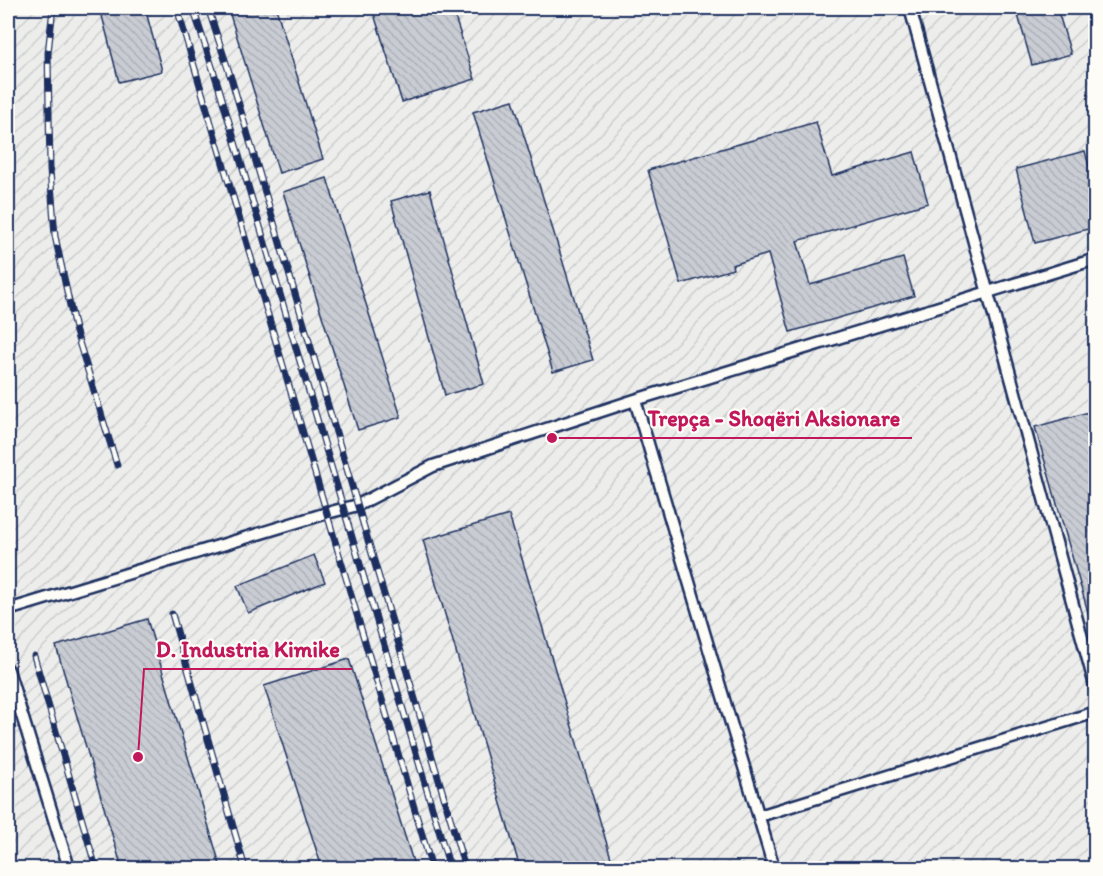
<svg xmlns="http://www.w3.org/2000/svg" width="1103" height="876" viewBox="0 0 1103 876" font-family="Itim,sans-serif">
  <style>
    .industrial { fill: url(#industrial-furrows) }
    .building { fill: url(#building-back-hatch); stroke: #1b2f5e; stroke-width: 1.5 }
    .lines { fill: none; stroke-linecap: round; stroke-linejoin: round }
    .lane-casing { stroke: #1b2f5e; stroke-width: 15 }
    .lane { stroke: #fdfcf7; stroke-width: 10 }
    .rail-casing { stroke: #1b2f5e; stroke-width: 7 }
    .rail { stroke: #fdfcf7; stroke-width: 4.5; stroke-dasharray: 14; stroke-linecap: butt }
    .leader { fill: none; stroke: #c2185b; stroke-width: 2 }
    .callout-dot { fill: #c2185b; stroke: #fdfcf7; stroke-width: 2 }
    .callout-label { font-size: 22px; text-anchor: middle; font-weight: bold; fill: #c2185b; stroke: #fdfcf7; stroke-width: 4.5; stroke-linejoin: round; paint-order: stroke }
  </style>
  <defs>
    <pattern id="industrial-furrows" width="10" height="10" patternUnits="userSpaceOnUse" patternTransform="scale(1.5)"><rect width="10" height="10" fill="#edeeec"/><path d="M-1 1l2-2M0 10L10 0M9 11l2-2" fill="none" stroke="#cbcccd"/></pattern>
    <pattern id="building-back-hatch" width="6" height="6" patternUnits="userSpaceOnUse" patternTransform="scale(1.5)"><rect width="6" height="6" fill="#c9ccd3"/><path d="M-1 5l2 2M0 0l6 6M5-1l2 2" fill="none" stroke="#acb0b8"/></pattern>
  </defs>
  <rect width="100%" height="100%" fill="#fdfcf7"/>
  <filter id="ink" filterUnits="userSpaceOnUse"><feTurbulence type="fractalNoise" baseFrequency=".0167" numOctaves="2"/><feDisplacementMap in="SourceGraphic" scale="12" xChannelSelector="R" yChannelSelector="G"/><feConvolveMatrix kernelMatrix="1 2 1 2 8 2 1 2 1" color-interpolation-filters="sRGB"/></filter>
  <g filter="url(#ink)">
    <path class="industrial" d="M8,8H1095V868H8Z"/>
    <path class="building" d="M100,8H145L162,71L119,82Z
      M228,8H276L323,159L279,173Z
      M372,8H452L475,79L402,102Z
      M1016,8H1057L1071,54L1032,65Z
      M1086,8H1096V26L1092,27Z
      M513,100L593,360L553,372L473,112Z
      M816,122L832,176L914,152L928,203L797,241L810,285L903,258L914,296L790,332L768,254L732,265L733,269L681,284L648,170Z
      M1085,151L1096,192V227L1035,243L1016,169Z
      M327,178L401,417L358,430L283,192Z
      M430,190L484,384L445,395L391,201Z
      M1096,410V640L1035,427Z
      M509,515L614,868H520L423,540Z
      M314,555L325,582L248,613L237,586Z
      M147,619L221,868H122L56,646Z
      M349,659L415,868H322L264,686Z
      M8,847L14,868H8Z"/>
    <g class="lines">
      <defs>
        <path id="lane" d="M910,8L1096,689
          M635,400L1096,259
          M8,610L327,513L358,505L433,466L635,400L774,868
          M8,670L69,868
          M759,816L1096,712"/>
      </defs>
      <use href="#lane" class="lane-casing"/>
      <use href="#lane" class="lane"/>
      <defs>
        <path id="rail" d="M53,8L48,53L50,170L55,236L75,329L117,465
          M177,8L432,868
          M193,8L219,88L450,868
          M208,8L232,81L465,868
          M172,614L245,868
          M34,656L96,868"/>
      </defs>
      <use href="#rail" class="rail-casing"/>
      <use href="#rail" class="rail"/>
    </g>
  </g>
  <path class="leader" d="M552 438L636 438H912M138 757L144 669H352"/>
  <g class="callout-dot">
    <circle cx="552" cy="438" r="6"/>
    <circle cx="138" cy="757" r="6"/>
  </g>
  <g class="callout-label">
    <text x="774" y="426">Trepça - Shoqëri Aksionare</text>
    <text x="248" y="657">D. Industria Kimike</text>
  </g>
  <rect width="1103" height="876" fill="none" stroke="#fdfcf7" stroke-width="30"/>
  <rect x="15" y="15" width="1073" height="846" fill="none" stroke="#1b2f5e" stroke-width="2" filter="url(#ink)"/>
</svg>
